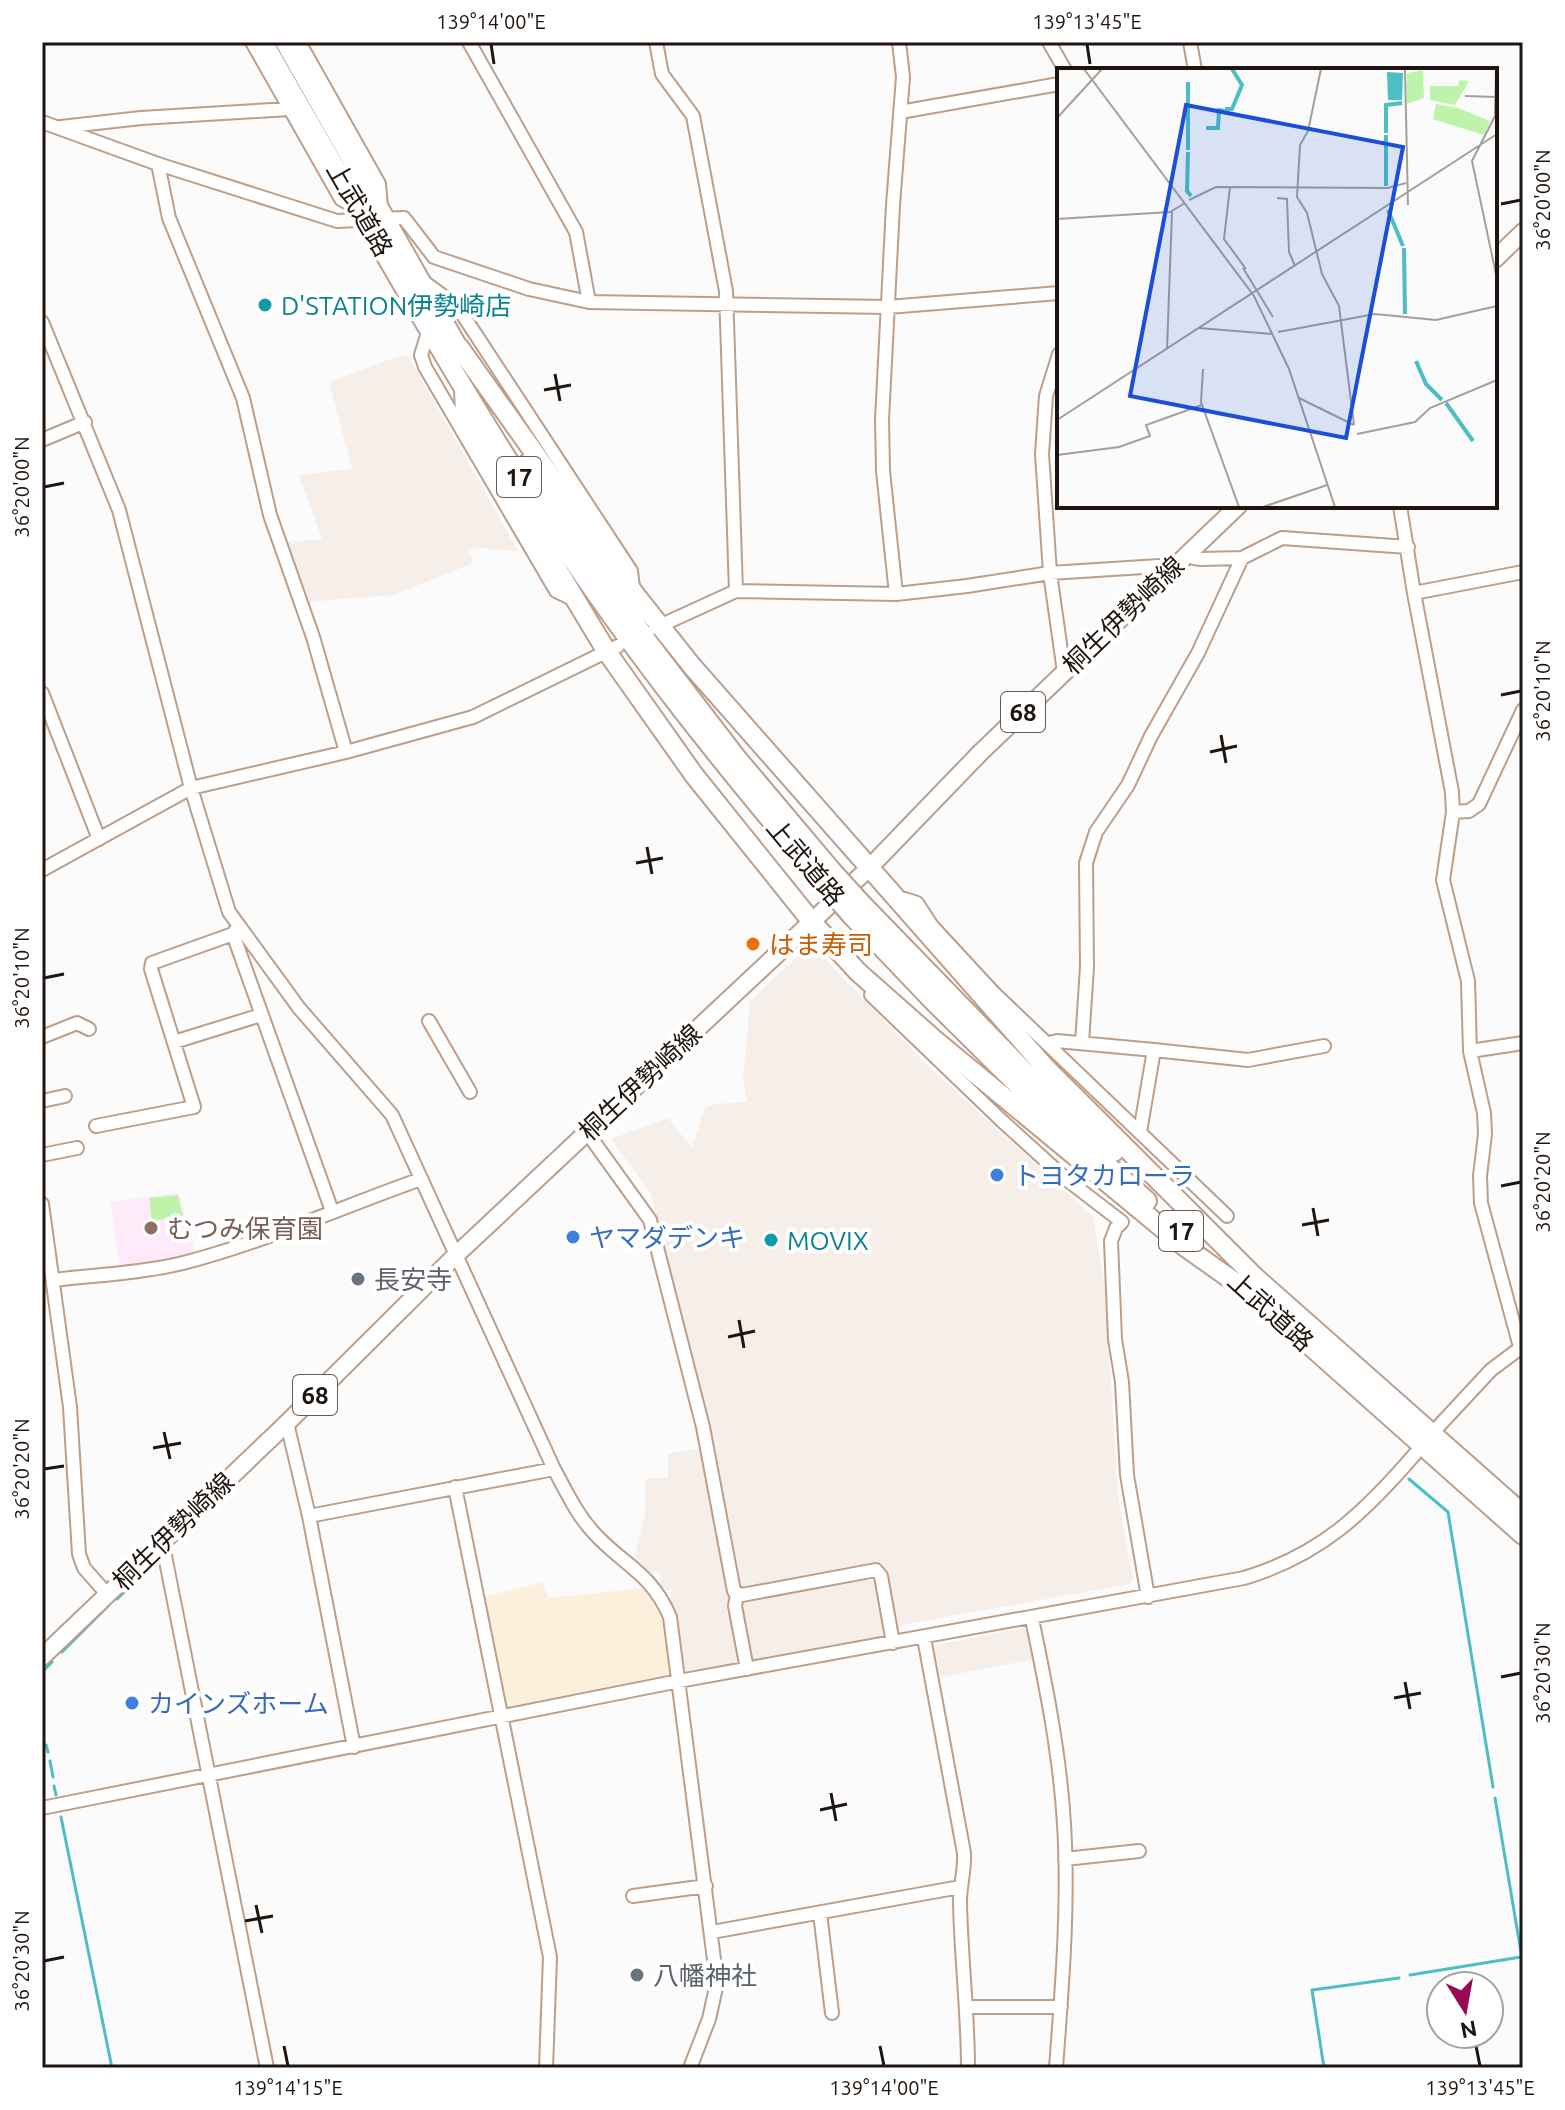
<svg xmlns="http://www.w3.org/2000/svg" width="1565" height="2110" viewBox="0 0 1565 2110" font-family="Ubuntu,'Noto Sans JP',sans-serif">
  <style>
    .built { fill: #f6efe9 }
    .industrial { fill: #fbf0db }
    .education { fill: #ffeaf9 }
    .green { fill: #bef3ac }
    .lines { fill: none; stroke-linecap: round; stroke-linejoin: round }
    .stream { stroke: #4dbfc4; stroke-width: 3 }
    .minor-casing { stroke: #bc9f8a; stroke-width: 16 }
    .major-casing { stroke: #bc9f8a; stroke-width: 20 }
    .highway-casing { stroke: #bc9f8a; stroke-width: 22 }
    .minor { stroke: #fff; stroke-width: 12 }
    .major { stroke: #fff; stroke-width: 16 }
    .highway { stroke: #fff; stroke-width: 18 }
    .highway-bridge-casing { stroke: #bc9f8a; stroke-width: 22; stroke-linecap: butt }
    .highway-bridge { stroke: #fff; stroke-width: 18 }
    .ticks { fill: none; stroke: #20150e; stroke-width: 3 }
    .culture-dot { fill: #0f9aa8; stroke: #fff; stroke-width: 3 }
    .food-dot { fill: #e8710a; stroke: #fff; stroke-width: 3 }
    .shop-dot { fill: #3f7fe0; stroke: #fff; stroke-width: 3 }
    .education-dot { fill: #8d6e63; stroke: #fff; stroke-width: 3 }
    .worship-dot { fill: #6b7280; stroke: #fff; stroke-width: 3 }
    .labels { text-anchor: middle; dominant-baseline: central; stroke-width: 8; stroke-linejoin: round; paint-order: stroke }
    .shield { fill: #fff; stroke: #635b56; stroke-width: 2 }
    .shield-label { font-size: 24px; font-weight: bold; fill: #20150e }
    .street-label { font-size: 26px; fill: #20150e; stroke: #fff }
    .culture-label { font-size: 26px; fill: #0d838f; stroke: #fff; text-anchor: start }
    .food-label { font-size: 26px; fill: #c56008; stroke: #fff; text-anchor: start }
    .shop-label { font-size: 26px; fill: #366cbe; stroke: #fff; text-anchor: start }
    .education-label { font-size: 26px; fill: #785e54; stroke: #fff; text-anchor: start }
    .worship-label { font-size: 26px; fill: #5b616d; stroke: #fff; text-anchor: start }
    .inset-river { fill: none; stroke: #4dbfc4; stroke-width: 4 }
    .inset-road { fill: none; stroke: #a39f9c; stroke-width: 2 }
    .view { fill: #1d4ed8; fill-opacity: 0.15; stroke: #1d4ed8; stroke-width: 4 }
    .inset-edge { fill: none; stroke: #20150e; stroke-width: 4 }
    .neatline { fill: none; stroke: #20150e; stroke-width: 3 }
    .ticks-label { font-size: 20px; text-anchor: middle; fill: #20150e }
  </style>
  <rect width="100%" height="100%" fill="#fbfbfb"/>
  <path class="built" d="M399,356L409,357L518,551L477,548L469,551L473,563L393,595L307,602L286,542L322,539L299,475L352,469L329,382Z
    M805,950L820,954L923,1061L1093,1217L1105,1287L1118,1496L1133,1579L1130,1584L896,1626L884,1564L879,1562L745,1587L737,1583L711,1438L651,1194L611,1139L668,1118L692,1148L705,1108L714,1104L747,1102L743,1079L750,1001Z
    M700,1448L731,1612L739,1603L870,1579L874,1582L883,1634L881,1638L755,1662L751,1660L740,1662L738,1666L688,1675L684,1672L671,1602V1590H665L659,1582L662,1576L655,1570L652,1574L634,1558L645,1514V1481L649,1478H668V1454Z
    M1030,1627L1035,1659L935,1678L930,1646Z"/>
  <path class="industrial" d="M543,1582L548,1598L645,1588L665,1625L673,1668L667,1677L509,1710L505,1706L482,1597Z"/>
  <path class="education" d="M179,1193L196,1254L181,1259L120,1268L110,1202Z"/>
  <path class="green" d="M178,1195L183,1216L152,1221L149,1198Z"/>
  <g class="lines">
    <path class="stream" d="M1409,1479L1448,1512L1493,1787
      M117,1599L157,1561
      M62,1652L108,1606
      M42,1672L52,1662
      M42,1722L43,1726
      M46,1745L48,1752
      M50,1761L53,1777
      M54,1786L56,1795
      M1495,1798L1523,1964
      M61,1817L112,2068
      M1410,1975L1521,1957
      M1324,2068L1312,1990L1399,1978"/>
    <defs>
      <path id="minor" d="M252,42L341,199L355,207
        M299,42L379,184L381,206
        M469,42L576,232L589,302
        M656,42L662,74L693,116L726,291L736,591
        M1049,42L1065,70
        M1190,42L1195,70
        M900,112L1059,84
        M42,122L158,164L337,221L404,218L434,257L529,289L589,302L888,307L1059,293
        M61,127L141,118L289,109
        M158,164L169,218L243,398L270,515L313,637L346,752
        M424,282L457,306L631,571L633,587
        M42,322L119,510L191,788L229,912L299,1008L392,1115L554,1469C566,1491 577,1515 594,1533C623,1565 651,1572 670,1617L717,1983L709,2019L690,2068
        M429,329L421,355L425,367L556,591L573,599
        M1059,354L1046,396L1042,454L1050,573L1064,672
        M42,440L85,422
        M1400,506L1414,593L1452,792L1453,812L1443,880L1468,981L1470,1051L1484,1113L1485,1134L1480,1176L1481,1203L1520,1347
        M1188,552L1194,558L1201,559L1242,558L1282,538L1408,547
        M1414,593L1523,572
        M896,594L883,471L882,420L893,205L903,77L899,42
        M655,628L736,591L896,594L967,586L1050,573L1159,566L1172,568
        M42,693L99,839
        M1453,812L1469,811L1479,804L1523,710
        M42,870L191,788L346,752L473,717L618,646
        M898,902L905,899L917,903L932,926L993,992L1227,1216
        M237,928L233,934L332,1211
        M871,995L1001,1120L1066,1179L1122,1222L1116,1228L1111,1241L1115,1339L1122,1382L1127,1475L1148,1597
        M429,1021L470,1092
        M42,1037L77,1023L89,1029
        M174,1042L261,1015
        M1049,1043L1057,1041L1154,1050
        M1082,1043L1087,967L1086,863L1096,832L1128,785L1151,736L1198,653L1242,558
        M1470,1051L1523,1043
        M42,1101L65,1096
        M96,1126L194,1107L151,969L152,963L233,934
        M586,1131L650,1220L703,1427L734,1591L742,1595L876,1570L881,1576L893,1643
        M1140,1132L1154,1050L1248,1060L1324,1046
        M42,1155L77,1148
        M42,1204L70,1407L79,1554L84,1568L107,1594
        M54,1280C97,1275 141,1273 183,1263C264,1242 342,1207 421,1179
        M287,1423L309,1516L354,1747
        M1437,1428L1491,1370L1523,1346
        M455,1487L550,1957L546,2068
        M309,1516L554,1469
        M158,1544L165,1556L267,2068
        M737,1594L735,1606L747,1669
        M1032,1619C1046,1686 1060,1755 1064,1824C1069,1905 1062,1987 1056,2068
        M924,1638L964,1853C965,1870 960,1885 960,1902C961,1957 968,2012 968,2068
        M42,1808L679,1681L1244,1578C1321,1555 1364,1513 1415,1454
        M1065,1859L1139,1851
        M633,1896L706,1886
        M820,1913L832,2013
        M712,1932L960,1887
        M967,2007H1061"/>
      <path id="major" d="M1495,259L1523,232
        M42,1657L287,1423L455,1256L870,867L980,753L1238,506"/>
      <path id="highway" d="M263,42C358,206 449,372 553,530C634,654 726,768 821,880
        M285,42L463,356
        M459,347L634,593L692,666L1044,1066L1256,1278
        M464,389L465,416L607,652L694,775L812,922L858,972L936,1041L1184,1246L1253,1295
        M528,463L647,641L736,757L832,871
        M862,904L1029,1076L1114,1152
        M851,915L933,1001L1022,1089L1147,1201
        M1247,1270L1523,1514
        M1244,1287L1523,1535"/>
    </defs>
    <use href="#minor" class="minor-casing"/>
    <use href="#major" class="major-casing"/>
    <use href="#highway" class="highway-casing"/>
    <use href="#minor" class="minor"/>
    <use href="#major" class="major"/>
    <use href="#highway" class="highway"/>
    <defs>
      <path id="highway-bridge" d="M832,871L862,904
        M821,880L851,915"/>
    </defs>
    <use href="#highway-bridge" class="highway-bridge-casing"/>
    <use href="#highway-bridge" class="highway-bridge"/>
  </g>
  <path class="ticks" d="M491,44L494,64M1087,44L1090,64M1501,204L1521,200M555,374L560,401M544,390L571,385M44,487L64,483M1501,695L1521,691M1221,735L1226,763M1210,752L1237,746M647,847L652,874M636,863L663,858M44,978L64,974M1501,1186L1521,1182M1313,1208L1318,1236M1302,1225L1329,1220M739,1320L744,1348M728,1337L755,1331M164,1432L170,1459M153,1448L181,1443M44,1469L64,1466M1501,1677L1521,1673M1405,1682L1410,1709M1394,1698L1421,1693M831,1793L836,1821M820,1810L847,1804M256,1905L262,1933M245,1921L273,1916M44,1961L64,1957M284,2046L288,2066M880,2046L884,2066M1476,2046L1480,2066"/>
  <g class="culture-dot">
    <circle cx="265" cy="305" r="8"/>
    <circle cx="771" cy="1240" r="8"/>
  </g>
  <circle class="food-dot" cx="753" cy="944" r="8"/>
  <g class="shop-dot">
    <circle cx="997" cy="1175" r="8"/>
    <circle cx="573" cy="1237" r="8"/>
    <circle cx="132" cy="1703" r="8"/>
  </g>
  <circle class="education-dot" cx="151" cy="1228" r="8"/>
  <g class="worship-dot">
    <circle cx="358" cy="1279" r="8"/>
    <circle cx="637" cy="1975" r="8"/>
  </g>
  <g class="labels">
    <g class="shield">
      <rect x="497" y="457" width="44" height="40" rx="6"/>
      <rect x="1001" y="692" width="44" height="40" rx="6"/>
      <rect x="1159" y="1211" width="44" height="40" rx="6"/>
      <rect x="293" y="1375" width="44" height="40" rx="6"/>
    </g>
    <g class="shield-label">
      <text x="519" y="477">17</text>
      <text x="1023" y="712">68</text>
      <text x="1181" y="1231">17</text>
      <text x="315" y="1395">68</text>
    </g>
    <g class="street-label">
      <text transform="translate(360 209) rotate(60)">上武道路</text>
      <text transform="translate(1123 615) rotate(-44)">桐生伊勢崎線</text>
      <text transform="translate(806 862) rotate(50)">上武道路</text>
      <text transform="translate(640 1082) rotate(-43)">桐生伊勢崎線</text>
      <text transform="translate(1271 1311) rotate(42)">上武道路</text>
      <text transform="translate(173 1531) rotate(-44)">桐生伊勢崎線</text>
    </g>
    <g class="culture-label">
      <text x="281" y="305">D'STATION伊勢崎店</text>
      <text x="787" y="1240">MOVIX</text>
    </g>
    <g class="food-label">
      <text x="769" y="944">はま寿司</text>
    </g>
    <g class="shop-label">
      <text x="1013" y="1175">トヨタカローラ</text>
      <text x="589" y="1237">ヤマダデンキ</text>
      <text x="148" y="1703">カインズホーム</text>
    </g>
    <g class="education-label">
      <text x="167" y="1228">むつみ保育園</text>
    </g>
    <g class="worship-label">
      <text x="374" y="1279">長安寺</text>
      <text x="653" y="1975">八幡神社</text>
    </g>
  </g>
  <g transform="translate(1057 68)">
    <rect width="440" height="440" fill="#fbfbfb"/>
    <path d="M366,2L367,30L350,36V5ZM402,12L412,13L398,37L373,32V18H401ZM379,36L401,40L433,53L427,67L376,51Z" fill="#bef3ac"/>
    <path d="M330,4L346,5L345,32H331Z" fill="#4dbfc4"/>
    <path class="inset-river" d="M168,41H175L185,17L175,1M149,60H161L162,42L168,43M329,65V37L345,35M329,67V118M131,82V14M131,84L130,123L134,128M331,142L346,178M347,180L348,246M359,293L369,316L385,332M389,335L416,373"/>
    <path class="inset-road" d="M27,1L197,228L232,301L278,439M264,1L251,63L243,77L240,129L250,145L265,206L282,238L297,357M268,1H382M348,1L351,137M408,28L439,29M440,44L415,93L440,211M438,46L439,1M0,50L45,1M173,119L167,171L189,201M220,130L230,131L232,184L238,198M132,132L159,119L331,120L349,115M0,151L113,144L128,135M186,200L216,249M142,260L215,266M221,264L318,246L379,252L440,238M110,281L115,144M146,301L144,334L182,439M242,330L297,357M0,352L440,66M300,366L358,354L373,340L440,312M0,387L62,379L93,368L89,357L145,337M206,439L270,417"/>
    <path class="view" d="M129,37L346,79L289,370L73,328Z"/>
    <rect width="440" height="440" class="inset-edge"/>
  </g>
  <rect width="1565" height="2110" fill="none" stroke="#ffffff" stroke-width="88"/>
  <g transform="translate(1465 2010) rotate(169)"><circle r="38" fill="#ffffff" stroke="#a6a19f" stroke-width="2"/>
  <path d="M0-6L14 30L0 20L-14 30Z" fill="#9a0859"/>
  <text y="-12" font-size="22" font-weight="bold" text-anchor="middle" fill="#20150e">N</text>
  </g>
  <rect x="44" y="44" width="1477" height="2022" class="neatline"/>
  <g class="ticks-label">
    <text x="491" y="29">139°14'00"E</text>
    <text x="1087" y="29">139°13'45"E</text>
    <text transform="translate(1543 200) rotate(-90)" y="7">36°20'00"N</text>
    <text transform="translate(22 487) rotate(-90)" y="7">36°20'00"N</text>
    <text transform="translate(1543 691) rotate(-90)" y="7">36°20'10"N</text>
    <text transform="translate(22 978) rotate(-90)" y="7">36°20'10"N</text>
    <text transform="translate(1543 1182) rotate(-90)" y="7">36°20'20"N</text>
    <text transform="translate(22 1469) rotate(-90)" y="7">36°20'20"N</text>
    <text transform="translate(1543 1673) rotate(-90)" y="7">36°20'30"N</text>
    <text transform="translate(22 1961) rotate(-90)" y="7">36°20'30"N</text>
    <text x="288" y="2095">139°14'15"E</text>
    <text x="884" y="2095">139°14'00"E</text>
    <text x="1480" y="2095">139°13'45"E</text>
  </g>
</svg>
